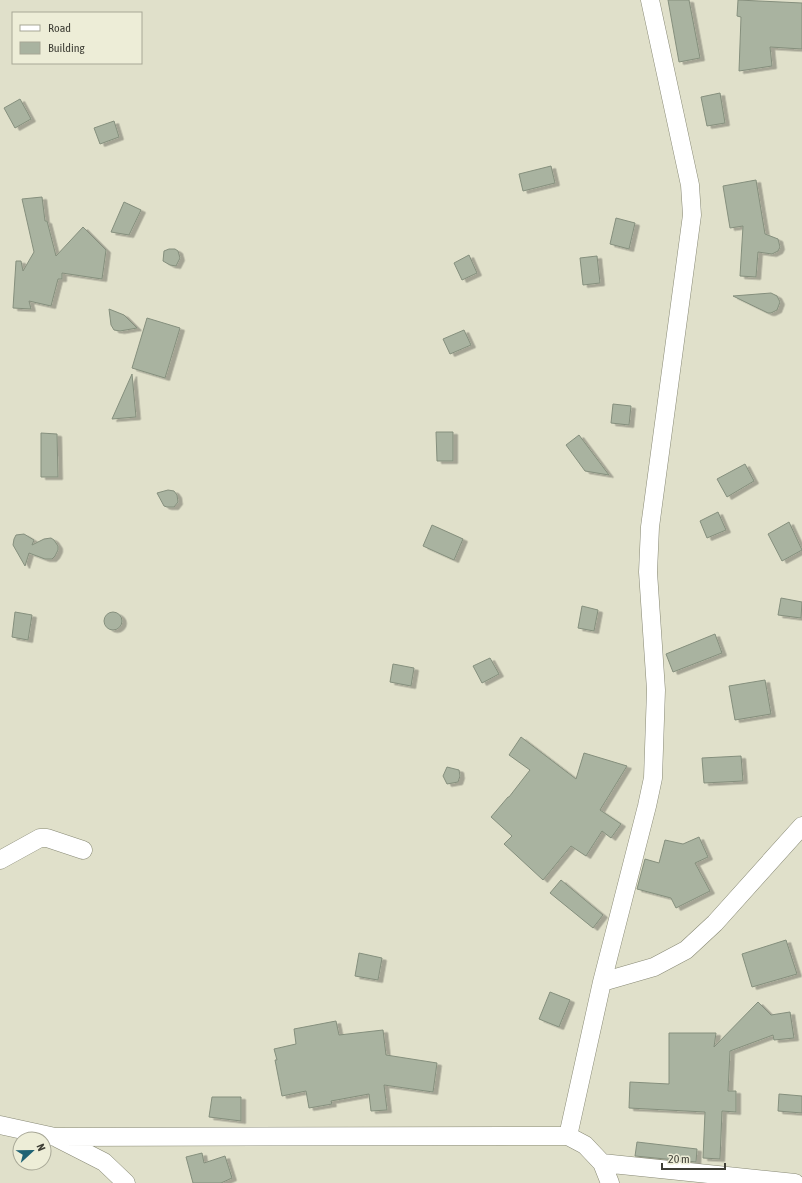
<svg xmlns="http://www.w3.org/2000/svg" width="802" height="1183" viewBox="0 0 802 1183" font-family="'Asap Condensed',sans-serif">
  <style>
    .building { fill: #a9b3a0; stroke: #858f7d; filter: url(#shadow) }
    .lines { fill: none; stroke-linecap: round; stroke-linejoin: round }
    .minor-casing { stroke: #888975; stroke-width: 19 }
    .minor { stroke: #fff; stroke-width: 18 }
  </style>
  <defs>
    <filter id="shadow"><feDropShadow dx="4.5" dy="2.5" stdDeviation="0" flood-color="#0004"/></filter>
  </defs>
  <rect width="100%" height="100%" fill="#e0e0ca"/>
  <path class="building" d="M668,0H689L700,58L679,62Z
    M738,0L802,3V49L770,47L772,66L739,71L741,17L737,16Z
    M720,93L725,123L707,126L701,97Z
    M20,99L31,119L15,128L4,108Z
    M114,121L119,137L100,144L94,128Z
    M551,166L555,183L523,191L519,174Z
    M756,180L765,234L778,239L780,247L778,251L772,254L758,252L756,277L740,276L743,226L730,228L723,186Z
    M42,197L45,221H47L56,256L83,227L106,250L102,279L62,273V279H58L51,306L29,301L31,309L13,308L16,261H21L23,271L34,252L22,199Z
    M124,202L141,210L129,235L111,232Z
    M616,218L635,223L629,249L610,244Z
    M169,249H175L178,251L180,258L176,266L170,265L163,261L164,251Z
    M469,255L477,273L462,280L454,263Z
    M597,256L600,283L583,285L580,258Z
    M771,293L777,296L780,302L777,310L771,313H768L733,296Z
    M109,309L124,315L137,328L120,331L114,330L111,325Z
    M147,318L180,328L165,378L132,368Z
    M464,330L471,345L450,354L443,339Z
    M132,374L136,417L112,419Z
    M613,404L631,406L629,425L611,423Z
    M436,432H453V461H437Z
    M41,433L57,434L58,477H41Z
    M579,435L609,475L585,471L566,445Z
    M745,464L754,481L727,497L717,479Z
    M168,490L174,491L177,495L178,502L174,507H167L164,506L157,493Z
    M718,512L726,530L707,538L700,521Z
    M789,522L802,550L782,561L768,534Z
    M432,525L463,539L454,560L423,546Z
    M24,534L34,540L32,545L44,539L51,538L54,540L58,546V550L55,556L52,559H45L29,553L25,566L13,545L14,539L16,535Z
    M781,598L802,602L801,618L778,615Z
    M582,606L598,610L594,631L578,628Z
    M15,612L32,615L28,640L12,637Z
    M104 621a9 9 0 1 1 18 0a9 9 0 1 1-18 0Z
    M715,634L722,653L673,672L666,654Z
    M490,658L499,674L482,683L473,666Z
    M393,664L414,668L411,686L390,682Z
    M765,680L771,714L735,720L729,686Z
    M521,737L576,779L584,753L627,766L600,810L621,824L611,838L602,831L586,856L571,846L543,880L504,844L512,836L491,817L508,797H509L530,770L509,755Z
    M741,756L743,781L704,783L702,758Z
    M447,767L459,770L460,776L458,782L447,784L443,776Z
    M699,837L708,857L695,863L710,891L676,908L671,898L637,889L645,859L659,863L665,840L683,844Z
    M561,880L603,915L593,928L550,893Z
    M786,940L797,974L752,987L742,954Z
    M359,953L382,958L378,980L355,976Z
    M550,992L570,1000L559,1027L539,1019Z
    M758,1002L771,1015L790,1012L794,1038L774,1040L773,1035L730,1051L728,1091H736V1112L722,1111L720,1159L703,1158L705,1112L629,1108L630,1082L669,1084V1033H716L714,1047Z
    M336,1021L339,1035L383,1030L386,1055L437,1063L433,1092L384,1085L387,1110L371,1111L369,1094L331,1101L332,1104L309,1108L306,1091L282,1096L275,1060H277L274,1049L296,1044L294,1029Z
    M779,1094L802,1096V1113L778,1111Z
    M212,1097H241V1121L209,1117Z
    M637,1142L697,1149L696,1162L635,1156Z
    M202,1153L204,1163L225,1156L232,1178L221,1183H193L186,1157Z"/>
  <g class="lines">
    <defs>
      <path id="minor" d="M0,860L40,838H47L83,850
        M602,982L654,967L686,950L715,923L802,826
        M0,1125L55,1137L104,1162L126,1183
        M568,1136L602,982L647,806L653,778L656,690L648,572L650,527L692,215L690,185L650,0
        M55,1137L568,1136L585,1145L602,1163L610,1183
        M602,1163L795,1183"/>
    </defs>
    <use href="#minor" class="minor-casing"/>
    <use href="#minor" class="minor"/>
  </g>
  <rect x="12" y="12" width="130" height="52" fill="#ededd7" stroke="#a7a796"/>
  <rect x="20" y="25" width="20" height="6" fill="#ffffff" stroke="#a7a796"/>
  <text x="48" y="32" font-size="12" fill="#3e3e35">Road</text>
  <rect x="20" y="42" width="20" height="12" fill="#a9b3a0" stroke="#a7a796"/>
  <text x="48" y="52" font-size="12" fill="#3e3e35">Building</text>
  <g transform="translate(32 1151) rotate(68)"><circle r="19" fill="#ededd7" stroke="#a7a796"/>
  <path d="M0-3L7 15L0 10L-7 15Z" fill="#1e6274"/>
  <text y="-6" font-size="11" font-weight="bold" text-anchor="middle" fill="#3e3e35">N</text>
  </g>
  <path d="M662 1163v6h63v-6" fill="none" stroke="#3e3e35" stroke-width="2"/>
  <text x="668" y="1163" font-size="12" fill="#3e3e35" stroke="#ededd7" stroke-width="3" paint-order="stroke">20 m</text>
</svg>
